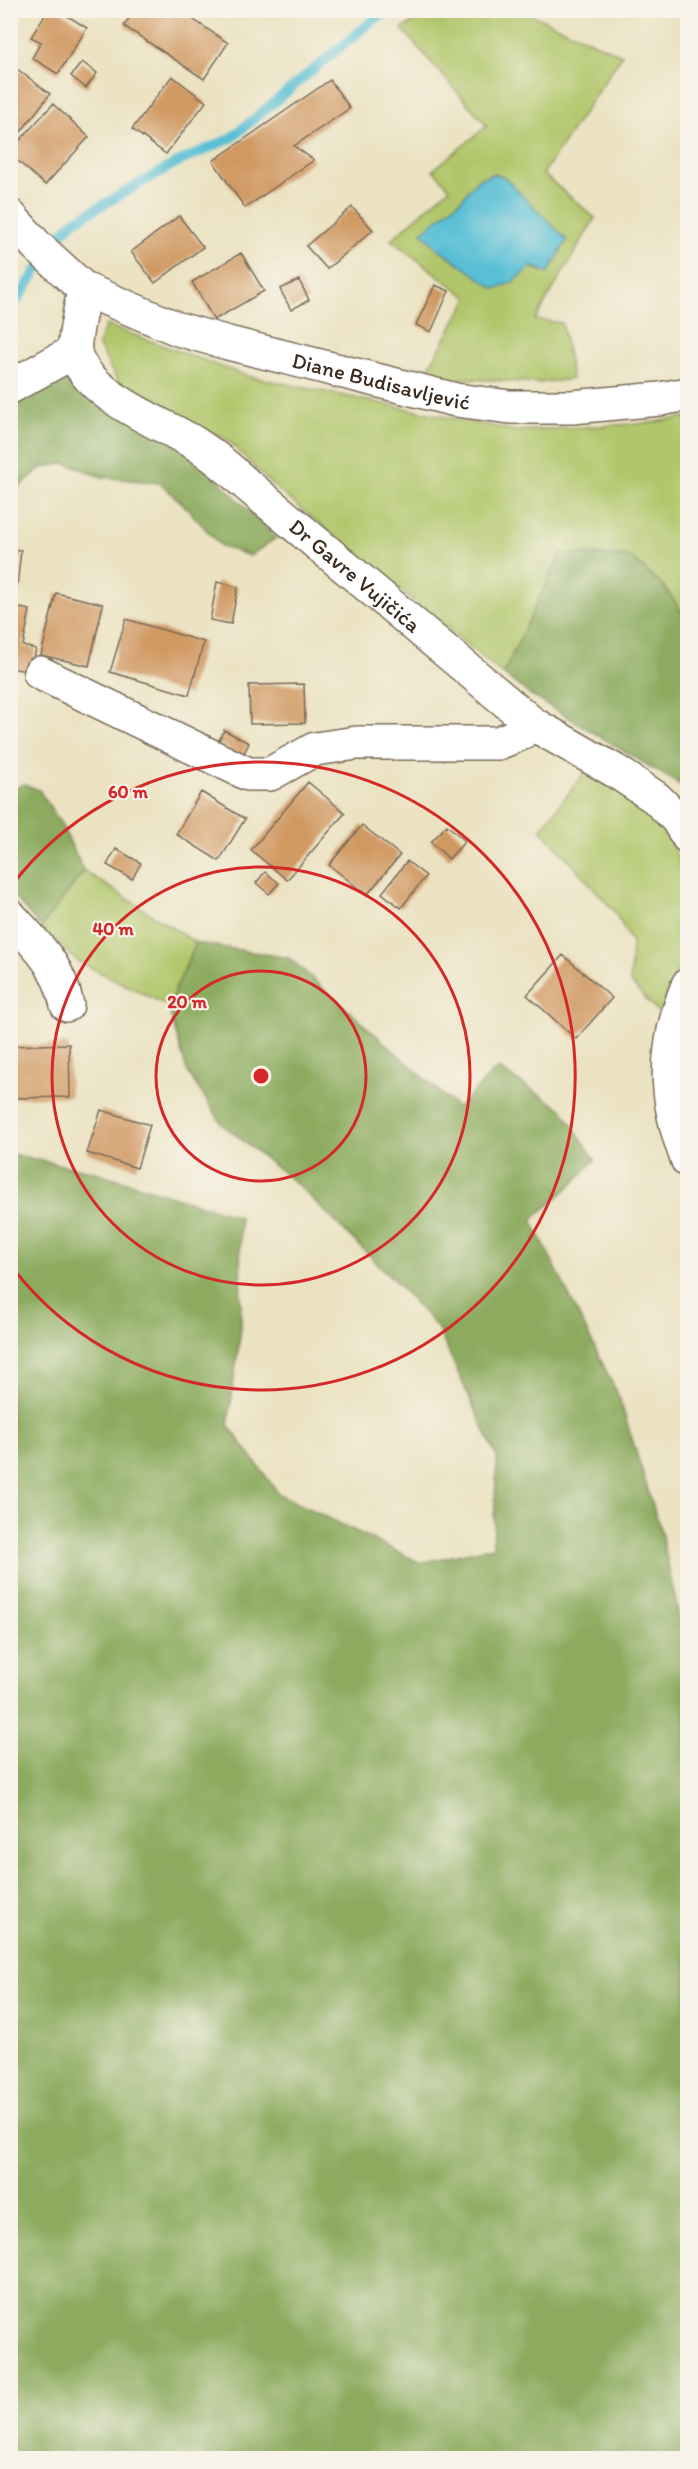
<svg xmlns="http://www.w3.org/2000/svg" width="698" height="2469" viewBox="0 0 698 2469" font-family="Itim,sans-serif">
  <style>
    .green { fill: #b1c66a; stroke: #767844; stroke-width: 1.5; fill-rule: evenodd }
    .forest { fill: #8cab5e; stroke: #646a3e; stroke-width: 1.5 }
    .water { fill: #58bfd5; stroke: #4a747a; stroke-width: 1.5 }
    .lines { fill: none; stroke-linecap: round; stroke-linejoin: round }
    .stream { stroke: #58bfd5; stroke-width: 10 }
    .building { fill: #d09962 }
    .minor-casing { stroke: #796a57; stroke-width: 36 }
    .minor { stroke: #fff; stroke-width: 33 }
    .ring { fill: none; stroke: #d62828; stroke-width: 3 }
    .labels { text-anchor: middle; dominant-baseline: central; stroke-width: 4.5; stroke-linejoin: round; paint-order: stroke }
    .street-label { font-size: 22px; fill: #3b2a1e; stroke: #f7f3e8 }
    .centre { fill: #d62828; stroke: #f7f3e8; stroke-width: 3 }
    .ring-label { font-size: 18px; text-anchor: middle; font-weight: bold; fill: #d62828; stroke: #f7f3e8; stroke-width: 4.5; stroke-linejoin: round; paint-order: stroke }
  </style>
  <rect width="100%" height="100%" fill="#f7f3e8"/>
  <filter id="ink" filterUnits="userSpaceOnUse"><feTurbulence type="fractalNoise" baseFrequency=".0167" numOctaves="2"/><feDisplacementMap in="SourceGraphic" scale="12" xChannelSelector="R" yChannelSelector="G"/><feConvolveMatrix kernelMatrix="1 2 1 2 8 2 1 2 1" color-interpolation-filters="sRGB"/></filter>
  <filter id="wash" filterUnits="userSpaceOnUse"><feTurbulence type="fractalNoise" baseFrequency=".008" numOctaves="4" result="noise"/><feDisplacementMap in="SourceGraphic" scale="24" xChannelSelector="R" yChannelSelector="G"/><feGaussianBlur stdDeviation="1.35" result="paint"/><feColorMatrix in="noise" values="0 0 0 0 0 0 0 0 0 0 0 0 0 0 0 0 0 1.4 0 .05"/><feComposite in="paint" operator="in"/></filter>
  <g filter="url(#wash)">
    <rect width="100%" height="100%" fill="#ebe2c1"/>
    <path class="green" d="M431,11H523L622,55L543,174L595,218L535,320L562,323L572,379L538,383L424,376L468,298L391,240L450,188L433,170L487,126L402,29ZM494,174L504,177L548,273L423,232L461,200L477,180Z
      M106,325L247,376L516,431L649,423L687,417V619L664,587L631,557L561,553L503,674L272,485L228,440L121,388L98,344Z
      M585,772C605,784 626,795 644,809C681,838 693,896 687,940C685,958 667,996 660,1014L630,982L632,943L614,911L541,829Z
      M84,871L196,943L168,1006L77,961L41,927Z"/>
    <path class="forest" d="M68,368L203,465L276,538L250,556L221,546L184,505L160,483L102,477L65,463L41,468L11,494V399Z
      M561,553L631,557L664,587L687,619V789L529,694L503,674Z
      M24,784L39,790L60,822L84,871L41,927L11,893L10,791Z
      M196,943L289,958L458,1108L497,1068L562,1109L595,1160L574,1182L532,1220L619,1397L661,1532L687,1655V2458H11V1154L95,1172L240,1217L241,1327L228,1425L279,1494L421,1563L493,1547L497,1458L437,1327L392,1278L297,1184L222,1124L187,1071L168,1006Z"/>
    <path class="water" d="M493,174L504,177L567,240L548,273L532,266L513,282L495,289L436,247L422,232L461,200L477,180Z"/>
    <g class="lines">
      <path class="stream" d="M10,311L58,238L73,222L174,164L231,138L372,21L389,10"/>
    </g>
    <g id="blocks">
      <path class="building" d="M48,10H58L87,28L58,74L32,58L41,42L31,37Z
        M134,10H179L228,43L204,79L124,26Z
        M82,62L97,73L86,88L71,76Z
        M13,66L50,94L20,133L10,125V69Z
        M172,76L206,102L166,154L132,129Z
        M330,80L350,108L294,146L314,160L245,208L213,161Z
        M53,104L89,137L45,185L10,154V151Z
        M352,207L373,230L327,269L306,246Z
        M179,216L203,247L155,283L131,252Z
        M241,253L264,291L214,320L192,282Z
        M299,280L309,300L291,310L280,289Z
        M435,285L449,291L431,332L416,325Z
        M10,549L21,550L16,595L10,594Z
        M217,582L238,587L231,624L210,620Z
        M56,593L103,604L89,666L41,655Z
        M10,606L30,610L23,646L36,649L31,672L10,668Z
        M126,619L204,642L189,695L110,672Z
        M304,684L305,723L250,724L249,685Z
        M224,730L249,743L242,757L217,744Z
        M308,782L345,813L287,880L251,850Z
        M201,792L245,819L219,861L176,834Z
        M362,825L400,855L367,895L329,865Z
        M447,825L465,841L449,859L431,842Z
        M116,849L141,863L132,879L107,865Z
        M407,861L426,876L401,908L382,893Z
        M265,872L279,883L269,894L256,883Z
        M563,955L612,998L576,1039L527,995Z
        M69,1044L70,1097L10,1098V1046Z
        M101,1110L150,1125L137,1168L87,1153Z"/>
    </g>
  </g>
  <g filter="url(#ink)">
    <use href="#blocks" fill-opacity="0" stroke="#796a57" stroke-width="1.5"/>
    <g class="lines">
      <defs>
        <g id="minor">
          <path id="s1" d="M10,216L36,245L84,289L178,329L228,343L456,400L510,407H572L660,399L688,394"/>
          <path id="s2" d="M84,289C82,303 73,341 75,352C85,395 162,423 196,444C215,456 230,469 246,484L533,724L617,772L656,798L677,819L688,837"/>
          <path d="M10,387L75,351"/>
          <path d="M40,673L248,774H270L315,749L357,743H498L520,734L533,724"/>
          <path d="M10,916C38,947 58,963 67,1005"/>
          <path d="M688,985C663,1048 663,1098 688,1161"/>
        </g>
      </defs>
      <use href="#minor" class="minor-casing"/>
      <use href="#minor" class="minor"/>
    </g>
  </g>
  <g class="ring">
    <circle cx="261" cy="1076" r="105"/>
    <circle cx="261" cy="1076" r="209"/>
    <path d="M12 885A314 314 0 1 1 12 1267"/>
  </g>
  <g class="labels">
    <g class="street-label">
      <text stroke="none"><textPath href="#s1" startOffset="416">Diane Budisavljević</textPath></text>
      <text stroke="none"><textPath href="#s2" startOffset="426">Dr Gavre Vujičića</textPath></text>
    </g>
  </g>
  <circle cx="261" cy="1076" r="9" class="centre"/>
  <g class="ring-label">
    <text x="128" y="798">60 m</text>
    <text x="113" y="935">40 m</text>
    <text x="187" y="1008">20 m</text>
  </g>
  <rect width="698" height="2469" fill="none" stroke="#f7f3e8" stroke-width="36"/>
</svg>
